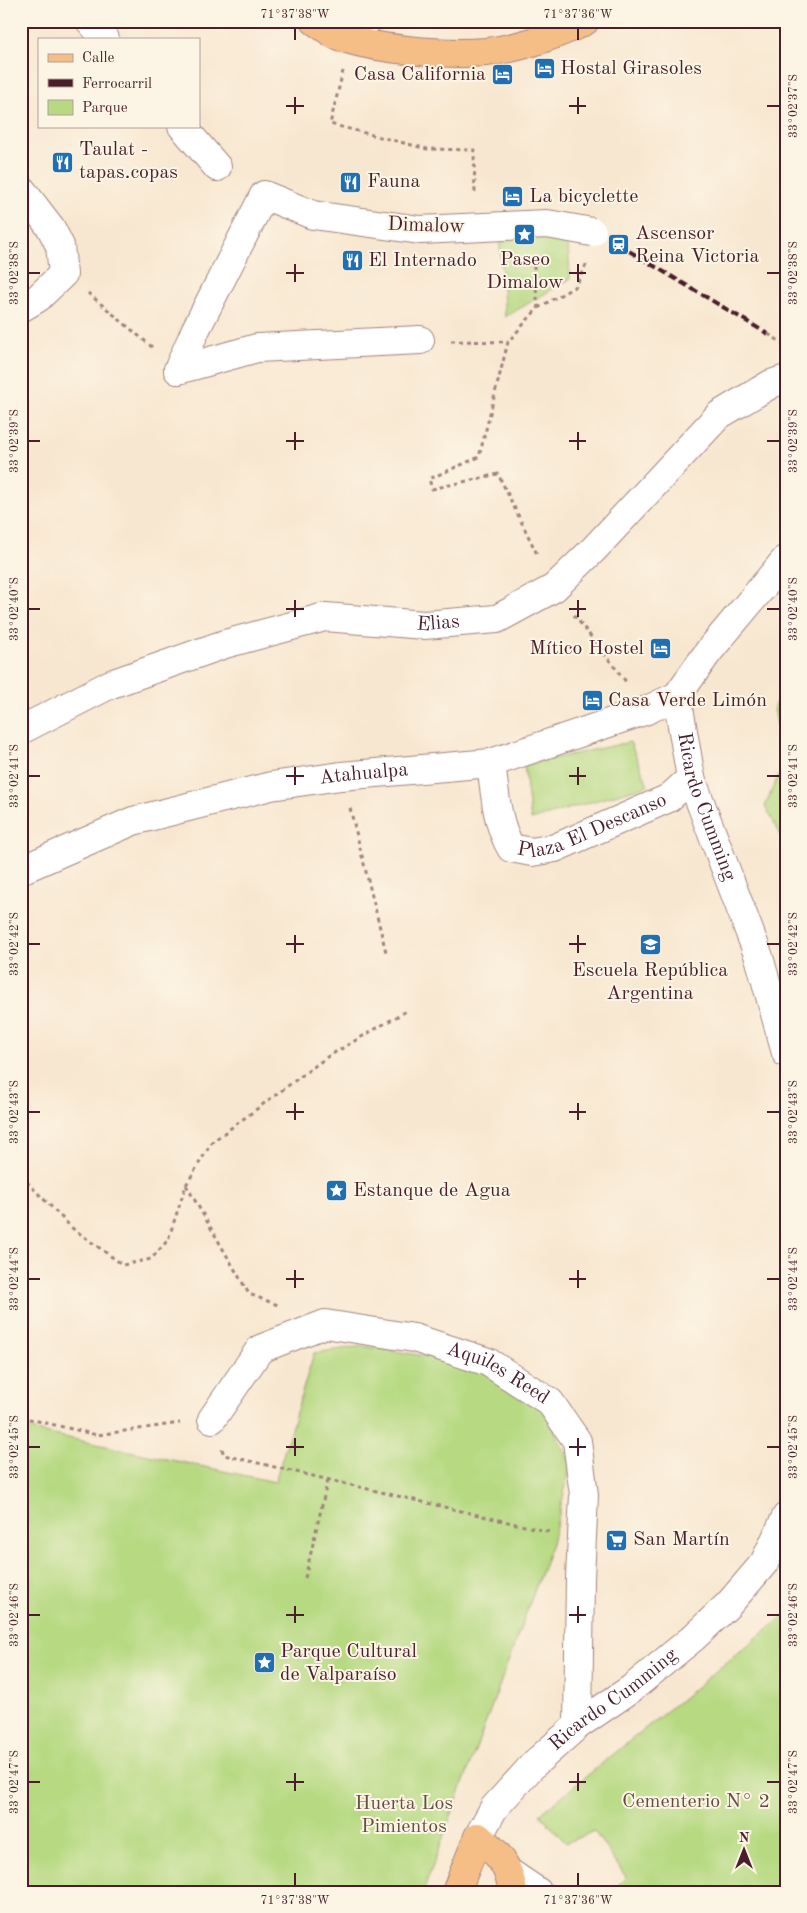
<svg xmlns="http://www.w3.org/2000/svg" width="807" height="1913" viewBox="0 0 807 1913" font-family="'Old Standard TT',serif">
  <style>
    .green { fill: #b6d981; stroke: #807c56 }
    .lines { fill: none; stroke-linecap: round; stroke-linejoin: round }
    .minor-casing { stroke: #a1837e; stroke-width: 30 }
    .major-casing { stroke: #a1837e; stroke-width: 30 }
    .path { stroke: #a1837e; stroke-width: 3; stroke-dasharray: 4 4; stroke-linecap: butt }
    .minor { stroke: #fff; stroke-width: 28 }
    .major { stroke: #f6be87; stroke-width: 28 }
    .rail { stroke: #4a1f2b; stroke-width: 4; stroke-dasharray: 8 4; stroke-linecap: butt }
    .minor-bridge-casing { stroke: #a1837e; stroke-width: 30; stroke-linecap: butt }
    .minor-bridge { stroke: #fff; stroke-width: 28 }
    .ticks { fill: none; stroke: #4a1f2b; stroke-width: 2 }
    .labels { text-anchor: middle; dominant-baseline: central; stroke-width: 4; stroke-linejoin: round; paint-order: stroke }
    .poi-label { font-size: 20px; fill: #4a1f2b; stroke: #fcf5e5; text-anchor: start }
    .street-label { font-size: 20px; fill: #4a1f2b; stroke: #fcf5e5 }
    .park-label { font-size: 20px; fill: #654e40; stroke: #fcf5e5 }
    .neatline { fill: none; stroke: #4a1f2b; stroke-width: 2 }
    .ticks-label { font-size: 12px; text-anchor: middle; fill: #4a1f2b }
  </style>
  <rect width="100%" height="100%" fill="#fcf5e5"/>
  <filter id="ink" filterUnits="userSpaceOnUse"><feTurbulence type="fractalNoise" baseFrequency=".02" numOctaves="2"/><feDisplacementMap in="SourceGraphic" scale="10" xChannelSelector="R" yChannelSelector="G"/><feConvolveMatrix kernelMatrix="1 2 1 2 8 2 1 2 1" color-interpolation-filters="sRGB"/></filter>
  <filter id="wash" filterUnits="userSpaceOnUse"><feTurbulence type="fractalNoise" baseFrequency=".0096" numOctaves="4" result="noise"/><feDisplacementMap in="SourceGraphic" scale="20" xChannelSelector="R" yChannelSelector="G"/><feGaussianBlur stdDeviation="1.12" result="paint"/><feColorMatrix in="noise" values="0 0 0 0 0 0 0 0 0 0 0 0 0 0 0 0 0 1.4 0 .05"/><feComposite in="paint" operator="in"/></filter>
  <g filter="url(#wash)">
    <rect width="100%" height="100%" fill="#f8e7d0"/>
    <path class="green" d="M499,233L568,241L570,279L505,317Z
      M786,681V835L782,837L765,806L780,772L778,730L774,707Z
      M630,742L648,785L531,820L524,765Z
      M363,1346L468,1363L540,1401L571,1464L552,1543L423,1892H21V1428L275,1482L314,1353Z
      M786,1614V1892H612L626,1877L594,1831L566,1843L540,1814Z"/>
  </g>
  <g filter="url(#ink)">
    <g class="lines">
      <defs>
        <g id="minor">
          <path d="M90,21L105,39"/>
          <path d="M334,34L367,21"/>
          <path d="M182,126L217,167"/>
          <path d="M21,189L51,228L60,246L63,274L38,298L21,308"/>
          <path d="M178,370L196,329L264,195L313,215L420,230"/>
          <path d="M178,370L257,348L420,340"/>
          <path id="s1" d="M786,559L709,651L677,696L691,778L759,957L786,1053"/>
          <path id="s2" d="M21,730L111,684L225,644L325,617L424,625L497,619L554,588L594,549L719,415L771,384L786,379"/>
          <path id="s3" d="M491,763C495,792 496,822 511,848L532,852L555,848L669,798L691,778"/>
          <path id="s4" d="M21,870L133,821L271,786L341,776L491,763L647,710L677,696"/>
          <path id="s5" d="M212,1419L260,1349L325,1324L414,1338L488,1362L550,1402L577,1441L584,1495L580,1578L578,1725"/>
          <path id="s6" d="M478,1837L494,1808L534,1764L578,1725L631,1689L693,1638L728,1605L764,1563L786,1517"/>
          <path d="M510,1873L538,1892"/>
        </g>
        <path id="major" d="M315,21C321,25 327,30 334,34C369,50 447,55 486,52C516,49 558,35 585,21
          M456,1892L478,1837C499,1853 509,1866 513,1892"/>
      </defs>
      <use href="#minor" class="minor-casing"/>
      <use href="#major" class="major-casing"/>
      <path class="path" d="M343,71L330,124L427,149L474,150L475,195
        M533,257L538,308L508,342L479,457L429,479L432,489L498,474L538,556
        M88,293L152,347
        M538,308L576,286L587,263
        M768,334L786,345
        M451,341L508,342
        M574,615L627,683
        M350,808L386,952
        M21,1176L72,1228L123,1265L151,1259L168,1240L186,1185L249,1294L278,1305
        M186,1185L212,1142L327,1057L408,1010
        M21,1417L97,1435L180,1423
        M222,1449L224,1455L550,1532
        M305,1578L328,1479"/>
      <use href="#minor" class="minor"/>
      <use href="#major" class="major"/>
      <path class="rail" d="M619,245L768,334"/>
      <defs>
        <path id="minor-bridge" d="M420,230L547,224L592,232"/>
      </defs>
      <use href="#minor-bridge" class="minor-bridge-casing"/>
      <use href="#minor-bridge" class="minor-bridge"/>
    </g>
  </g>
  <path class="ticks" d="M295,28V40M578,28V40M295,97V114M578,97V114M286,106H304M569,106H586M767,106H780M295,264V282M578,264V282M28,273H40M286,273H304M569,273H586M767,273H780M295,432V450M578,432V450M28,441H40M286,441H304M569,441H586M767,441H780M295,600V617M578,600V617M28,609H40M286,609H304M569,609H586M767,609H780M295,767V785M578,767V785M28,776H40M286,776H304M569,776H586M767,776H780M295,935V953M578,935V953M28,944H40M286,944H304M569,944H586M767,944H780M295,1103V1120M578,1103V1120M28,1112H40M286,1112H304M569,1112H586M767,1112H780M295,1270V1288M578,1270V1288M28,1279H40M286,1279H304M569,1279H586M767,1279H780M295,1438V1456M578,1438V1456M28,1447H40M286,1447H304M569,1447H586M767,1447H780M295,1606V1623M578,1606V1623M28,1615H40M286,1615H304M569,1615H586M767,1615H780M295,1773V1791M578,1773V1791M28,1782H40M286,1782H304M569,1782H586M767,1782H780M295,1873V1886M578,1873V1886"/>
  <defs>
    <symbol id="hotel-square" viewBox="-11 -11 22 22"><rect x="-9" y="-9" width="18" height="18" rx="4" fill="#1f6fb2" stroke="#fcf5e5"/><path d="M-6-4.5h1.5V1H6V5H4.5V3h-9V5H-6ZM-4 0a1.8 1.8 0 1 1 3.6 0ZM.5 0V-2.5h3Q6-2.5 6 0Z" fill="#fff"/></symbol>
    <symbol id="restaurant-square" viewBox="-11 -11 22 22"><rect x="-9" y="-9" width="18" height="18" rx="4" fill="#1f6fb2" stroke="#fcf5e5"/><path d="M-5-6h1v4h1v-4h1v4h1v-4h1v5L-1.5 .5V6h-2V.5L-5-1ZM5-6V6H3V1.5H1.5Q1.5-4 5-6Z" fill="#fff"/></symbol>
    <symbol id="sight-square" viewBox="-11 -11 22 22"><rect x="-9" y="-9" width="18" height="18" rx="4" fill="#1f6fb2" stroke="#fcf5e5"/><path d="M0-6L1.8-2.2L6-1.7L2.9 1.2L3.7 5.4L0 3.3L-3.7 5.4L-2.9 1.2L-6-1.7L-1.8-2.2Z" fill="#fff"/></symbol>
    <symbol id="station-square" viewBox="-11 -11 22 22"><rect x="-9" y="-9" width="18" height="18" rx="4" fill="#1f6fb2" stroke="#fcf5e5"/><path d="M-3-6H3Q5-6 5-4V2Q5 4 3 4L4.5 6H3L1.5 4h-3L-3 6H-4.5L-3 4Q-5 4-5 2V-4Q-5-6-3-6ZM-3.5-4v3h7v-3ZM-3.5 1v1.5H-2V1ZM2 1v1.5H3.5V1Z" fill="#fff"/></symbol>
    <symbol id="school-square" viewBox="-11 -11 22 22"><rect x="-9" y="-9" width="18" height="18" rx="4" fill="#1f6fb2" stroke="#fcf5e5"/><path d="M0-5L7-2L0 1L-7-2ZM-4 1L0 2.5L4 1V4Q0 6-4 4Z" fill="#fff"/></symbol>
    <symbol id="supermarket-square" viewBox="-11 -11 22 22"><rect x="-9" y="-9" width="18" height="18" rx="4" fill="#1f6fb2" stroke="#fcf5e5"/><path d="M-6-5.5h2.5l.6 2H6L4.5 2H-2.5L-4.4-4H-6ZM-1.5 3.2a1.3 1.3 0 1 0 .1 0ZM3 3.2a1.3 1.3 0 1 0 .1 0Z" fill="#fff"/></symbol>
  </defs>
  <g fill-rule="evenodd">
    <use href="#hotel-square" x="532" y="56" width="25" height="25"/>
    <use href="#hotel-square" x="490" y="62" width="25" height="25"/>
    <use href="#restaurant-square" x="50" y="150" width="25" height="25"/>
    <use href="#restaurant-square" x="338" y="170" width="25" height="25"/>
    <use href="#hotel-square" x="500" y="184" width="25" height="25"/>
    <use href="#sight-square" x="512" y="222" width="25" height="25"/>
    <use href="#station-square" x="606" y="232" width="25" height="25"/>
    <use href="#restaurant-square" x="340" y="248" width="25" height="25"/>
    <use href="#hotel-square" x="648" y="636" width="25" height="25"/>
    <use href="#hotel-square" x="580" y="688" width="25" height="25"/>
    <use href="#school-square" x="638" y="932" width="25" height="25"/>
    <use href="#sight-square" x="324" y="1178" width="25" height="25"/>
    <use href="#supermarket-square" x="604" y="1528" width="25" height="25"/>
    <use href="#sight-square" x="252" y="1650" width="25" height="25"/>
  </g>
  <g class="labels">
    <g class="poi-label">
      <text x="560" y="69">Hostal Girasoles</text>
      <text x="486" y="75" text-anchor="end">Casa California</text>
      <text x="79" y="150">Taulat -<tspan x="79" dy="23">tapas.copas</tspan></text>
      <text x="367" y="182">Fauna</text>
      <text x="529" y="197">La bicyclette</text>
      <text x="635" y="234">Ascensor<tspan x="635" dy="23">Reina Victoria</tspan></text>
      <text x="525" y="260" text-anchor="middle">Paseo<tspan x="525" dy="23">Dimalow</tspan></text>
      <text x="368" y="261">El Internado</text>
      <text x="644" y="649" text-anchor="end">Mítico Hostel</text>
      <text x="608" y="701">Casa Verde Limón</text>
      <text x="650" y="971" text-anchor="middle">Escuela República<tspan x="650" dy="23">Argentina</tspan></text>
      <text x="353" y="1191">Estanque de Agua</text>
      <text x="633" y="1540">San Martín</text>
      <text x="280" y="1652">Parque Cultural<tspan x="280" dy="23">de Valparaíso</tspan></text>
    </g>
    <g class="street-label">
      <text transform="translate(426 226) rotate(2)">Dimalow</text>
      <text stroke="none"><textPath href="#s2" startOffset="439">Elias</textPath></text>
      <text stroke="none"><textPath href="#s4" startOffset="358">Atahualpa</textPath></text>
      <text stroke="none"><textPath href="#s1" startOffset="290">Ricardo Cumming</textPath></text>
      <text stroke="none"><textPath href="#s3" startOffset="174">Plaza El Descanso</textPath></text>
      <text stroke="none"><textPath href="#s5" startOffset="336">Aquiles Reed</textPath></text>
      <text stroke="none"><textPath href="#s6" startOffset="195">Ricardo Cumming</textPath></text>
    </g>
    <g class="park-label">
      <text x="696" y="1802">Cementerio N° 2</text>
      <text x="404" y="1804">Huerta Los<tspan x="404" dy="23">Pimientos</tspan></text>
    </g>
  </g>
  <rect width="807" height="1913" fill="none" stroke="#fcf5e5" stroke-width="55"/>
  <rect x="38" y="38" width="162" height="90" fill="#fcf5e5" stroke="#b59f9b"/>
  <rect x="48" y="54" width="25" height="8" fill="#f6be87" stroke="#b59f9b"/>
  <text x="82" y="62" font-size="15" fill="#4a1f2b">Calle</text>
  <rect x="48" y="79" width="25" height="8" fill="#4a1f2b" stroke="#b59f9b"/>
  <text x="82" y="88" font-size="15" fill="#4a1f2b">Ferrocarril</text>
  <rect x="48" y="100" width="25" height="15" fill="#b6d981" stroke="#b59f9b"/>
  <text x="82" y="112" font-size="15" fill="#4a1f2b">Parque</text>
  <g transform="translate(744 1850)" stroke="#fcf5e5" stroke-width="4" paint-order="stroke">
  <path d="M0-4L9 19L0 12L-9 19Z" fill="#4a1f2b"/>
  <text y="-8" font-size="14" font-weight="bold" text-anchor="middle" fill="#4a1f2b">N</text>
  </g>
  <rect x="28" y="28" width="752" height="1858" class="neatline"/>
  <g class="ticks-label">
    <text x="295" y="18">71°37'38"W</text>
    <text x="578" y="18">71°37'36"W</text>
    <text transform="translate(793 106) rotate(-90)" y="4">33°02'37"S</text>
    <text transform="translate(14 273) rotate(-90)" y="4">33°02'38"S</text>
    <text transform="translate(793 273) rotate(-90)" y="4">33°02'38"S</text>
    <text transform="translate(14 441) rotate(-90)" y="4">33°02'39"S</text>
    <text transform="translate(793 441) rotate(-90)" y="4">33°02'39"S</text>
    <text transform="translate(14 609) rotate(-90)" y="4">33°02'40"S</text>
    <text transform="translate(793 609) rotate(-90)" y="4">33°02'40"S</text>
    <text transform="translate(14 776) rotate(-90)" y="4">33°02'41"S</text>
    <text transform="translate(793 776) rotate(-90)" y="4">33°02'41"S</text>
    <text transform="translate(14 944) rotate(-90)" y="4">33°02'42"S</text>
    <text transform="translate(793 944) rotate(-90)" y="4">33°02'42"S</text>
    <text transform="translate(14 1112) rotate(-90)" y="4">33°02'43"S</text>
    <text transform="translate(793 1112) rotate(-90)" y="4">33°02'43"S</text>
    <text transform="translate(14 1279) rotate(-90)" y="4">33°02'44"S</text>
    <text transform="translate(793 1279) rotate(-90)" y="4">33°02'44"S</text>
    <text transform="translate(14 1447) rotate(-90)" y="4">33°02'45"S</text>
    <text transform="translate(793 1447) rotate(-90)" y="4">33°02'45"S</text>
    <text transform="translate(14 1615) rotate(-90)" y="4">33°02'46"S</text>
    <text transform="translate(793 1615) rotate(-90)" y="4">33°02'46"S</text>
    <text transform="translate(14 1782) rotate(-90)" y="4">33°02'47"S</text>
    <text transform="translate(793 1782) rotate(-90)" y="4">33°02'47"S</text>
    <text x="295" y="1904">71°37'38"W</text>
    <text x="578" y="1904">71°37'36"W</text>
  </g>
</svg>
